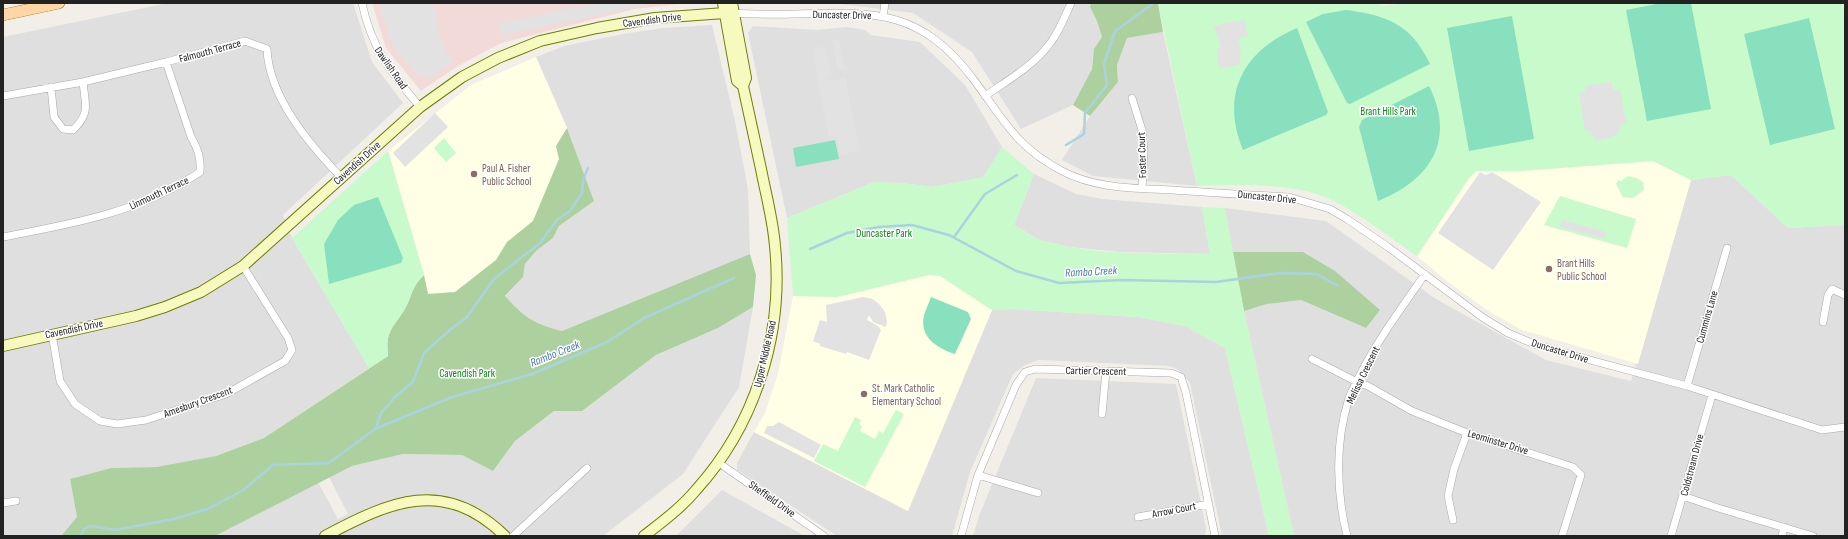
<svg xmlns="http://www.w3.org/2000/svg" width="1848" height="539" viewBox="0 0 1848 539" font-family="'Sofia Sans Condensed',sans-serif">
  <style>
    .residential { fill: #e0dfdf }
    .commercial { fill: #f2dad9 }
    .education { fill: #ffffe5 }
    .forest { fill: #add19e }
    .park { fill: #c8facc }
    .pitch { fill: #88e0be }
    .parking { fill: #e2e2e2 }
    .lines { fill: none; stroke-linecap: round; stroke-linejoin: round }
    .stream { stroke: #aad3df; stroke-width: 2.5 }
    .street-casing { stroke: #a9a9a9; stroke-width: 8 }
    .secondary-casing { stroke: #707d05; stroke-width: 12 }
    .primary-casing { stroke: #a06b00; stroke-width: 12 }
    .street { stroke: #fff; stroke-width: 7 }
    .secondary { stroke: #f7fabf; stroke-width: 10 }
    .primary { stroke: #fcd6a4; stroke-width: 11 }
    .education-dot { fill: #8d6e63; stroke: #fff; stroke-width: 1.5 }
    .labels { text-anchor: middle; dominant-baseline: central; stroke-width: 3; stroke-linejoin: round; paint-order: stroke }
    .street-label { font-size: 11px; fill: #222; stroke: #fff }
    .park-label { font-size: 11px; fill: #0c8416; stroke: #fff }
    .education-label { font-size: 11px; fill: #785e54; stroke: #fff; text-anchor: start }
    .water-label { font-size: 12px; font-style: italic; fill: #4a7aab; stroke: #fff }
  </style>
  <rect width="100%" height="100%" fill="#f2efe9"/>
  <path class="residential" d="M168,3H353L372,62L403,103L283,215L292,238L369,368L264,438L216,456L156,467L111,468L70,479L77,517L61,536H3V37Z
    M832,3H1091L1090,7L1097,21L1102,37L1094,49L1092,69L1073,105L1021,129L972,52L913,13Z
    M712,25L735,121L748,189L750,254L562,331L538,325L516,308L505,297L523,277L525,264L536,251L553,238L559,226L594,201L567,128L536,57L564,46L623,34L663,28Z
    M753,26L817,30L847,27L865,30L871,35L920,42L965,85L1002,147L984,177L933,187L901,183L874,182L787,218L748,33Z
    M1163,32L1197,186L1093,176L1062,160L1090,116L1118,82L1117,65L1127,38Z
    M1034,174L1076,194L1102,199L1202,207L1210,254L1119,252L1070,247L1039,240L1014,225Z
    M1731,175L1788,228L1845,225V536H1294L1244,311L1267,304L1301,300L1366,328L1253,252H1232L1225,208L1326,221L1436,299L1546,360L1631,381L1691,180Z
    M753,307L739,387L683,474L603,536H215L318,482L338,519L348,514L329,477L352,466L403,454L462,455L493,471L515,441L554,411H582L656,355L718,328Z
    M1012,309L1138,317L1185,326L1225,348L1269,536H1222L1190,383L1180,371L1170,366L1039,360L1025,365L1013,374L970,472L952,536H837L737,470V463L754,432L908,511L992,310Z
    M1036,378L1176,384L1206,528L1205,536H973L979,516Z
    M722,490L805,536H676Z"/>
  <path class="commercial" d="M372,3H688L635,9L501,43L458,66L421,91L386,48Z"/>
  <path class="education" d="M536,57L567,128L556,146L559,159L533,221L507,242L496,260L455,292L428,294L424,275L388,151L471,85Z
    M1653,161L1691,180L1638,364L1522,330L1490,312L1448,282L1417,256L1469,178L1476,171H1519Z
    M929,275L940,276L992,310L908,511L754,432L765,413L778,374L793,296L837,297Z"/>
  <path class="forest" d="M1091,3H1158L1163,32L1127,38L1117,65L1118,82L1090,116L1073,105L1092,69L1094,49L1102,37L1097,21L1090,7Z
    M567,128L594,201L559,226L553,238L536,251L525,264L523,277L505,296C525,318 534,324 562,331L750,254L756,275L753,307L718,328L656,355L582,411H554L515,441L493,471L462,455L403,454L352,466L215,536H61L77,517L70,479L111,468L156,467L216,456L264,438L388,356C385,329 394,328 406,307C413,293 411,288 424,275L428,294L455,292L496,260L507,242L533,221L559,159L556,146Z
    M1232,252H1303L1335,271L1380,310L1366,328L1301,300L1267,304L1244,311Z"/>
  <path class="park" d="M1158,3H1376L1383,6L1406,3H1842L1845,13V225L1788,228L1731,175L1691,180L1653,161L1519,171H1476L1469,178L1417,256C1386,235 1345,201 1310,192C1274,183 1234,185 1197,186Z
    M444,138L456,153L446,162L434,148Z
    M1002,147L1034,174L1014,225C1022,230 1032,238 1041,240C1094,256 1154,253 1210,254L1202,207L1225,208L1244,311L1294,536H1269L1225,348L1185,326L1138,317L1012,309L992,310L940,276L929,275L837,297L793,296L787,218L874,182L901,183L933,187L983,177Z
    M388,151L424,275C411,288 413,293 406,307C394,328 385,329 388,356L369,368L292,238Z
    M1628,176L1636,178L1643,182L1644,190L1633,198L1623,197L1616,184L1618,180L1621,181Z
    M1560,196L1636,219L1627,248L1544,225Z
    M896,410L904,414L865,487L814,461L823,444L838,451L855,417L861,420L859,424L862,426L860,431L875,439L879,431L883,433Z"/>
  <path class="pitch" d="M1662,3H1691L1711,109L1647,121L1626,10Z
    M1346,10C1387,15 1412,25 1430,64L1350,104L1347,103L1306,22L1323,14Z
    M1512,16L1534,139L1469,151L1447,28Z
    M1809,18L1835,129L1770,145L1744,34Z
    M1297,28L1328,112L1326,115L1243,150C1220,94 1243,51 1297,28Z
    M1429,86C1456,140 1431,180 1378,201L1359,127L1362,120Z
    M835,140L839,159L796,167L793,148Z
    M378,197L403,258L401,263L329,284L324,244L338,220L354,205Z
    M931,297L968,312L971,319L955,354C937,348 919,337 924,315C926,309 929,303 931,297Z"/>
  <path class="parking" d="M380,3H433L441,42L452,61L428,80L425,75L422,79L395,50L383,18Z
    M599,3H657L501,35L499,24Z
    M1244,19L1248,36L1238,39L1241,51L1239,57L1241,64L1219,69L1217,54V49L1221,47L1214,26L1230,22L1232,24V22L1239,21L1241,22V20Z
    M839,39L845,70L838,71L832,41Z
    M825,46L831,76L826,78L830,81L845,77L860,151L840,155L837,137L829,138L812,49Z
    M1611,82L1614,90L1620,89L1626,124L1620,125V131L1615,136L1596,141L1590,131H1585L1579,93L1585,92V86Z
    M435,113L448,127L405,167L393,153Z
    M1480,172L1486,175L1492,172L1541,202L1493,270L1438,233Z
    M1562,220L1606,232L1604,239L1560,227Z
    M863,297L873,299L880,305L885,312L887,321L886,327L873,322L869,315L867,320L878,326L881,330L869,360L847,352L846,354L820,346V344L813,341L820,320L827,322L826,305Z
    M779,422L821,445L814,458L764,433L767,426H773Z"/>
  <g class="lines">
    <path class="stream" d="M1066,145L1084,134L1085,113L1107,85L1104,64L1115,31L1154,3
      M954,237L985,194L1017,175
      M810,249L847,233L879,227L912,225L949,235L1016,271L1059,283L1122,280L1216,282L1280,273L1317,274L1338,286
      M376,428L381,413L395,397L413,382L424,353L452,328L467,317L494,279L540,243L557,220L570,211L582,193L583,180L588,168
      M81,536L84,529L90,526L115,530L174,519L207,509L242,491L273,465L329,463L375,429L452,397L532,374L607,342L644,318L734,278"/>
    <defs>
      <path id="street" d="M362,3C371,47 391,73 420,107
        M730,13C751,14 772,15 793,14C874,12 920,8 974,80C1003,119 1016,147 1062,171C1096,189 1136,188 1173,190C1212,193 1251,195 1289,197L1330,209L1347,219L1388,247L1482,317L1508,333L1534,344L1590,360L1687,386L1822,430L1845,427
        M883,17L885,3
        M51,87L54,117L63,129L73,130C91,113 85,104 83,82
        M3,96L83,82L166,62L245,41L267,49C269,97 309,144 341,177
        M985,96C1008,80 1035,65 1051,42C1060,30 1065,16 1071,3
        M1132,98L1142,130L1144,152L1142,189
        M3,237C72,224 141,212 200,172C201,158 198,149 191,137L166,62
        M1823,322L1828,295L1832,289L1845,295
        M52,334L60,381L75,404L100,421L117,424L146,420L226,394L285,361L292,350L288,338L243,266
        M1312,359L1357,382L1368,386L1412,411L1467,433L1573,467L1581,475L1562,536
        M1687,386L1727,248
        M1102,414L1106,371
        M719,463L824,536
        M978,475L1038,493
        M1683,496L1718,508L1813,536
        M3,503L16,501
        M1138,517L1209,504
        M1453,520L1448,496L1454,469L1467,433
        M513,536L587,468
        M961,536L978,475L1016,385L1025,372L1035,369L1171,373L1181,377L1186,393L1215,536
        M1347,536C1336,491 1335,442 1349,398C1352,390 1357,381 1361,373C1379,338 1403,306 1425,274
        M1671,536L1712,395
        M1782,536L1784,527"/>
      <path id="secondary" d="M723,3L737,81L743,86
        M3,346L136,316L165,307L201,292L243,266L420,107L462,77L498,58L540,41L597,28L655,18L725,13
        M325,536C391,501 444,477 505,536
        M644,536C662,522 681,508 696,490C755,425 784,334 775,246C773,220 766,195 761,169C755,141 749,114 743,86L746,78L732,3"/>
      <path id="primary" d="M3,15L59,3"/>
    </defs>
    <use href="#street" class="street-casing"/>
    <use href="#secondary" class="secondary-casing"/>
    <use href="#primary" class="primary-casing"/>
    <use href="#street" class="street"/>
    <use href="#secondary" class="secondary"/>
    <use href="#primary" class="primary"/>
  </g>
  <g class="education-dot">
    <circle cx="474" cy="174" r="4"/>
    <circle cx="1549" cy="269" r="4"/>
    <circle cx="864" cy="394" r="4"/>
  </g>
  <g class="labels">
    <g class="street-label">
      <text transform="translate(842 15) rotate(1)">Duncaster Drive</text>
      <text transform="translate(652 20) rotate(-7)">Cavendish Drive</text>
      <text transform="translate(210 51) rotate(-15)">Falmouth Terrace</text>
      <text transform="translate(391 68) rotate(55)">Dawlish Road</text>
      <text transform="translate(1142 155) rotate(-92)">Foster Court</text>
      <text transform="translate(357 163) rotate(-42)">Cavendish Drive</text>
      <text transform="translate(159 193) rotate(-25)">Linmouth Terrace</text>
      <text transform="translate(1267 197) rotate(6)">Duncaster Drive</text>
      <text transform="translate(1707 317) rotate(-74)">Cummins Lane</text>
      <text transform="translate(74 329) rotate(-12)">Cavendish Drive</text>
      <text transform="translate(1560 351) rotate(17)">Duncaster Drive</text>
      <text transform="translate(765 354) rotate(-77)">Upper Middle Road</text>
      <text transform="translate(1096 371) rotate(1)">Cartier Crescent</text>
      <text transform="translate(1363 375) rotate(-64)">Melissa Crescent</text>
      <text transform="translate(198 402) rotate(-20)">Amesbury Crescent</text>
      <text transform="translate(1498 442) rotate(17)">Leominster Drive</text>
      <text transform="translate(1692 465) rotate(-75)">Coldstream Drive</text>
      <text transform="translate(772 499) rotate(35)">Sheffield Drive</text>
      <text transform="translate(1174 510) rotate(-11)">Arrow Court</text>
    </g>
    <g class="park-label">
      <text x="1388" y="111">Brant Hills Park</text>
      <text x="884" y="233">Duncaster Park</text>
      <text x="467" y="373">Cavendish Park</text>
    </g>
    <g class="education-label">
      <text x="482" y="168">Paul A. Fisher<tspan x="482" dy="13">Public School</tspan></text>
      <text x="1557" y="263">Brant Hills<tspan x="1557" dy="13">Public School</tspan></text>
      <text x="872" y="388">St. Mark Catholic<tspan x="872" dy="13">Elementary School</tspan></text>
    </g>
    <g class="water-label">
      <text transform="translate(1091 272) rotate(-3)">Rambo Creek</text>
      <text transform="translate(555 354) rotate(-22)">Rambo Creek</text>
    </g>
  </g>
  <rect width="1848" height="539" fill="none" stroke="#222222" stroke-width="8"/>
</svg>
